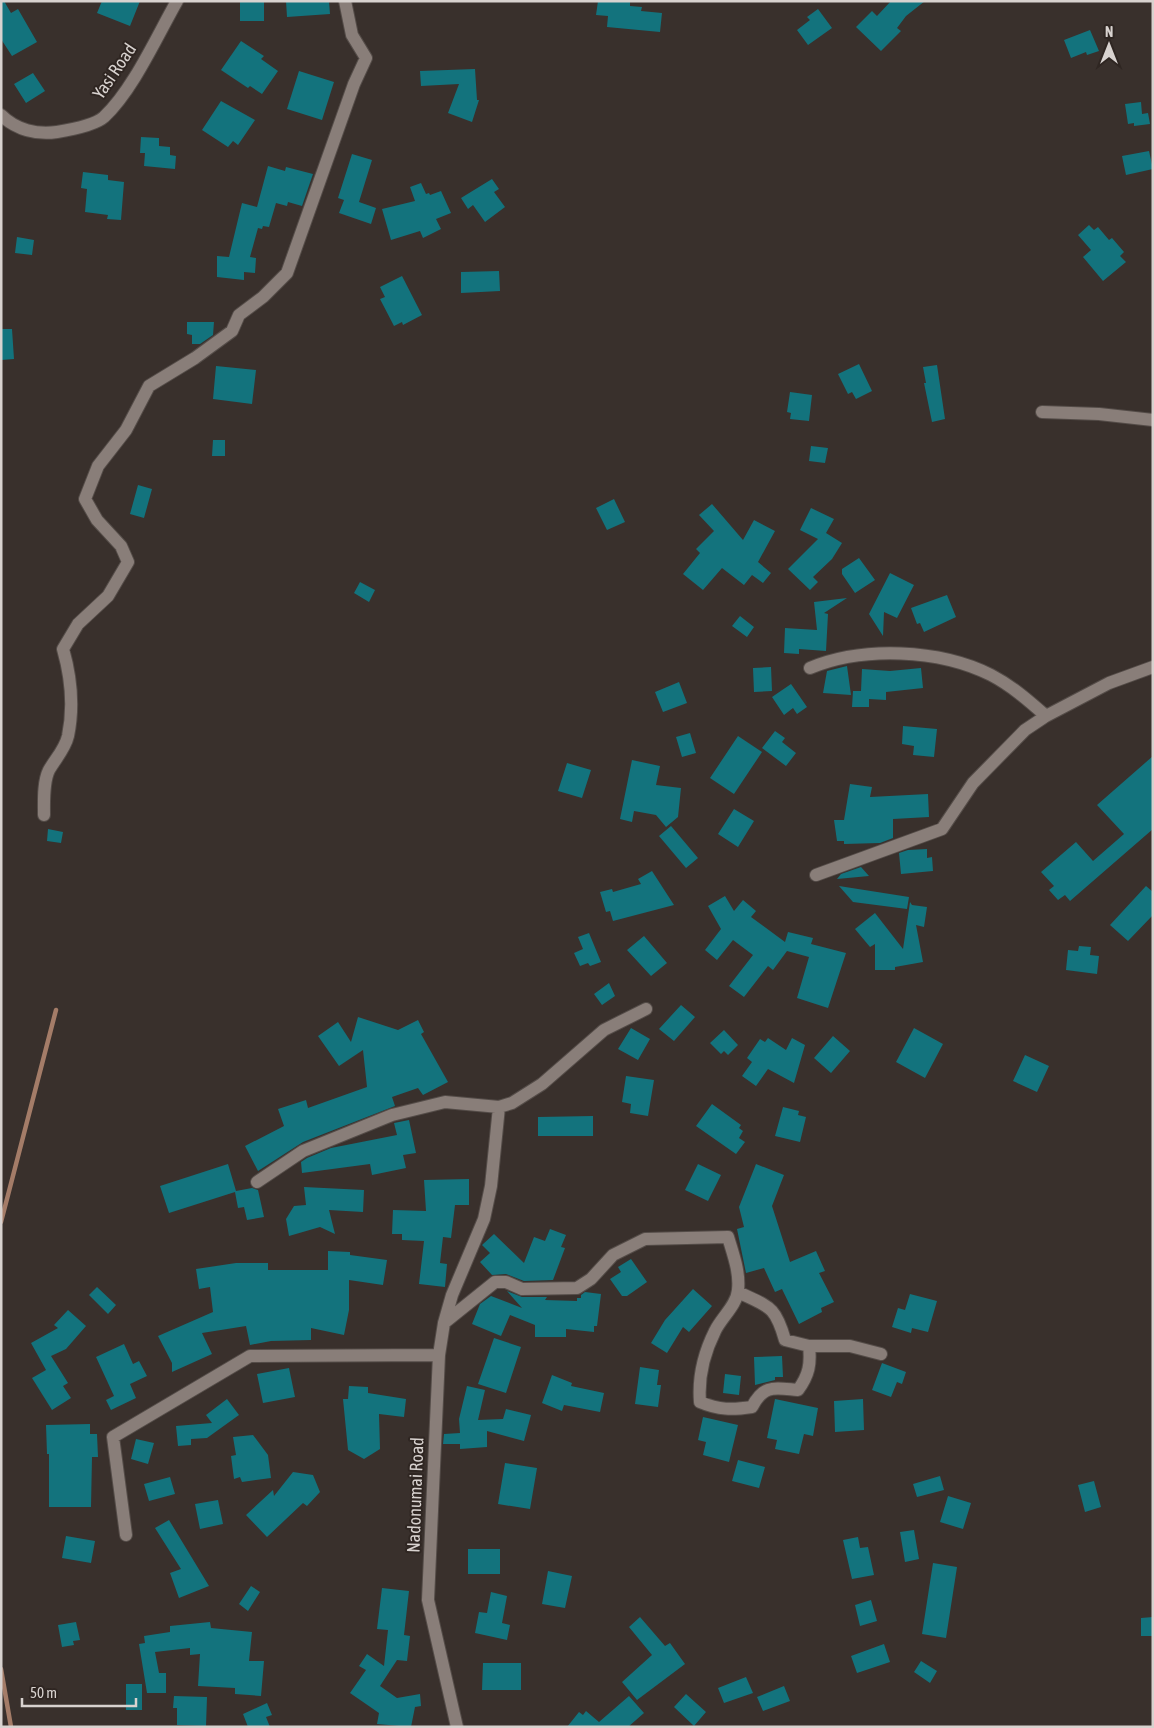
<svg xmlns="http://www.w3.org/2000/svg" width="1154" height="1728" viewBox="0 0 1154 1728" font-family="'Asap Condensed',sans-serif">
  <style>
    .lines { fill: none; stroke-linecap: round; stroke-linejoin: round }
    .stream { stroke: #a47c68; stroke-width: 4.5 }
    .building { fill: #13737d }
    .minor-casing { stroke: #544c48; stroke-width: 14 }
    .minor { stroke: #897e79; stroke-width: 12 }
    .labels { text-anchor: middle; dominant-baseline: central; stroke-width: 4; stroke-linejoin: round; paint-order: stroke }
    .street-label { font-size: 18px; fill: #d8d2cf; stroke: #2f2622 }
  </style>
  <rect width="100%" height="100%" fill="#39302c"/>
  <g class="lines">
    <path class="stream" d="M1,1222L56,1010
      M1,1669L11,1727"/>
  </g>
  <path class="building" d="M1,1H4L11,13L18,9L37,42L12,56L1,39Z
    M102,1H140L130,26L97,13Z
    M240,1H264V21H240Z
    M286,1H329L330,14L287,17Z
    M598,1L630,2V6L642,7L641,11L662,13L660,32L607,27L608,16L596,15Z
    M891,1H925L906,16L897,28L901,31L881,51L856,27L872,11L877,16Z
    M818,9L832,28L808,45L797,30L810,20L807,17Z
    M1090,30L1099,51L1087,55L1086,52L1071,58L1064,40Z
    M241,41L264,56L261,59L278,71L262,94L250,86L248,88L221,70Z
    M475,69L477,100H479L472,122L448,113L459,84L421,86L420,71Z
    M299,71L334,82L322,120L287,109Z
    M33,73L45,91L26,103L14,84Z
    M221,101L255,120L238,145L233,141L228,147L202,130Z
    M1141,102L1142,114L1148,113L1150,124L1134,126V123L1128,124L1125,104Z
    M141,137L159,138V146L170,147V155L176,156L175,169L144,166L145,153H140Z
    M1149,151L1153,169L1126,175L1122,156Z
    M352,154L372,160L359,202L376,208L371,224L339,213L344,200L338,198Z
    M268,166L285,171L286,167L313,174L302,206L288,202L287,206L276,203L269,227L263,226L262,229L258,228L250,257L256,258L255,273L244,272V280L217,277V256L229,257L242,203L257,207Z
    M83,172L108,175V180L124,182L121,220L107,219L108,215L85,212L87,189L81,188Z
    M492,179L499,189L494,192L505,207L485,222L473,205L468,209L461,198Z
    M421,183L426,194L429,193L430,195L441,191L451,213L436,219L441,229L423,238L420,231L391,240L382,209L415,201L410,187Z
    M1089,225L1094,230L1098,227L1109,240L1112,238L1124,252L1120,256L1126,262L1103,281L1083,257L1091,250L1078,235Z
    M17,237L34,240L32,255L15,253Z
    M499,271L500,291L461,293V272Z
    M402,276L422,315L403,325L402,322L394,326L380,299L385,297L380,287Z
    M187,322H214L213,335L200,344H192V335L187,334Z
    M1,329H12L14,359L1,360Z
    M859,364L872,391L856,399L852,392L848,394L838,374Z
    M937,365L945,419L932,422L924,383H926L923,367Z
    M216,366L256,370L252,404L213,399Z
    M790,392L812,395L809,421L790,419L791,413L787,412Z
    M213,440H225V456H212Z
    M811,446L828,448L825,463L809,461Z
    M138,485L152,489L144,518L130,514Z
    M614,499L625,522L607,530L596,508Z
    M712,504L743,540L754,520L775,531L758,562L771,573L763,583L752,575L744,585L722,568L703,590L683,574L700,553L696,549L714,531L699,515Z
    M811,508L834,519L826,533L842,543L832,559L813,577L818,582L810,590L788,569L818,539L800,530Z
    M859,558L875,580L855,593L842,574V569Z
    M890,573L914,585L897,618L884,612L883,636L869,614Z
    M360,582L375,590L369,602L354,593Z
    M947,595L956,617L924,632L920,623L917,624L911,608Z
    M847,598L824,613L828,614L826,651L799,649V654L784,653L785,628L817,630L814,602Z
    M740,616L754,627L747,637L732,626Z
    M847,666L851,695L823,693L827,671Z
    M771,667L772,691L754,692L753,668Z
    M921,668L923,688L886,692V700L869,699V707H852L853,691H861L862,669L890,671Z
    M679,682L687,703L663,712L655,692Z
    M791,684L807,707L797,714L793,708L784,715L772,697Z
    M903,726L937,729L934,757L913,755L914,746L902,744Z
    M775,731L785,738L782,742L796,753L786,766L762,748Z
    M690,733L696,753L682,757L676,737Z
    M738,736L762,752L734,794L710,778Z
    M1153,756V829L1070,901L1065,895L1058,900L1049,890L1054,886L1041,872L1076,842L1093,861L1124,834L1097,805Z
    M632,760L660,766L656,785L681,788L678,817L666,827L656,815L634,811L632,822L620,819Z
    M567,763L591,770L582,798L558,791Z
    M850,784L872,787L870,797L928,794L929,817L893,819V838L880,843L844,844V841H837L834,820H844Z
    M734,809L754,821L738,847L718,834Z
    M671,826L698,858L686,868L659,836Z
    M48,829L63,832L61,843L47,841Z
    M927,849V858L932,857L933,871L901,874L899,853L908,850Z
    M861,867L869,876L837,879L841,874Z
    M652,871L674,905L613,921L610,911L606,912L600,892L612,889L613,892L641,884L638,879Z
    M839,886L909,897L907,909L853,902Z
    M1146,886L1153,892V915L1128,941L1110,925Z
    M725,896L734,911L743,900L756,911L751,917L785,942L788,932L813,938L811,944L846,953L828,1008L797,998L809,957L787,951L773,970L768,966L744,997L729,986L753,955L733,940L717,960L705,950L721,929L708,906Z
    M910,902L912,905L927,907L924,927L916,925L923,962L895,967V970H875V944L870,947L855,929L875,913L903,949Z
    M589,933L601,962L590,966L588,963L580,966L574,953L583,949L578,937Z
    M644,936L667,963L651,976L627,950Z
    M1079,946L1091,947L1090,955L1099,956L1097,974L1066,970L1068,950L1078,951Z
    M609,983L615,996L602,1005L594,994Z
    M681,1005L695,1017L674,1041L659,1029Z
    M358,1017L398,1030L418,1020L424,1032L421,1034L448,1082L423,1095L418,1088L392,1097L395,1106L303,1142L258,1171L245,1146L284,1126L278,1109L306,1100L308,1108L367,1087L363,1050L339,1066L318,1036L338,1022L351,1042Z
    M631,1028L650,1039L638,1060L618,1049Z
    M914,1028L943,1044L925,1078L896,1062Z
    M724,1030L738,1045L728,1055L724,1051L721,1054L710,1043Z
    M833,1036L850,1051L831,1073L814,1058Z
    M768,1038L786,1050L792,1038L805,1045L794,1083L768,1069L756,1086L742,1076L752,1062L747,1058L760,1039L765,1042Z
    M1025,1055L1049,1066L1037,1092L1013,1081Z
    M626,1076L654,1080L648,1116L630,1113L631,1104L622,1102Z
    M712,1104L741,1125L739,1128L743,1131L739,1138L745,1142L736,1154L696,1126Z
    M783,1107L799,1111L798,1115L806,1117L800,1142L775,1136Z
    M593,1116V1136H538V1117Z
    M409,1120L416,1153L403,1155L406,1168L372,1175L370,1164L302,1173L301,1162L307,1158L331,1148L397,1135L394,1123Z
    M228,1164L236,1191L252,1188L258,1190L264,1217L247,1220L244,1207L238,1208L235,1192L169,1213L160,1186Z
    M698,1164L721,1175L708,1201L685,1190Z
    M756,1164L784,1175L772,1206L790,1262L816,1251L825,1271L819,1273L834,1302L821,1308L822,1312L799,1324L782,1289L775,1292L764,1268L746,1273L737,1229L744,1227L739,1207Z
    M469,1179V1205H455L451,1238L443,1237L440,1263L447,1264L445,1287L419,1284L424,1241L402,1240V1234H392L393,1210L426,1211L424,1180Z
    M304,1187L364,1190L363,1212L329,1210L335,1234L320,1227L289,1236L286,1219L294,1206L306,1205Z
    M550,1229L566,1235L561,1247L565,1248L553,1280L524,1281L506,1274L492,1275L480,1262L490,1253L482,1245L494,1234L524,1263L534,1237L545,1241Z
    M328,1251L350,1252V1255L387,1260L383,1285L349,1280V1310L344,1335L311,1328V1340L271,1341L250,1345L246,1326L202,1333L212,1354L172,1372V1363L158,1336L213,1312L210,1287L199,1289L196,1269L236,1263H268V1270H328Z
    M631,1259L647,1282L627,1296H622L610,1279L621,1272L618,1267Z
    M97,1287L116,1305L108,1314L89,1295Z
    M693,1289L712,1306L689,1332L683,1327L667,1353L651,1343L665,1320Z
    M507,1291L522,1297H547L545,1300L577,1301V1298H581V1295L585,1292L601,1294L597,1326H594V1332L566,1329V1337H535V1325L510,1315L501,1336L472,1324L480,1304L491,1296L522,1308Z
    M910,1294L937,1301L928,1332L912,1328L911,1333L892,1327L898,1308L905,1310Z
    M68,1310L86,1326L66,1349L51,1356L68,1383L63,1386L71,1398L52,1410L32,1378L46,1370L31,1343L58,1328L54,1325Z
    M494,1338L521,1347L506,1393L478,1384Z
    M124,1344L133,1364L139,1361L147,1376L130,1384L136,1398L111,1410L106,1400L114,1396L96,1357Z
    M782,1356L783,1377H775V1380L755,1385L754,1357Z
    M882,1363L906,1372L902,1384L897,1382L891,1397L872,1390Z
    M640,1367L659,1370L657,1385H661L658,1407L635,1404Z
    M289,1368L295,1397L263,1403L257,1374Z
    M725,1374L741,1376L739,1395L723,1393Z
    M552,1375L572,1383L571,1386L604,1393L600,1412L564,1405L562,1411L542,1403Z
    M349,1386L368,1387V1393L406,1399L404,1417L379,1414L380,1449L364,1459L348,1450L343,1399H348Z
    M467,1386L485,1390L478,1420L503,1419L506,1409L531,1415L524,1441L487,1431V1447L460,1449V1444H443L444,1434L460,1433L459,1419Z
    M227,1399L239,1415L207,1438L191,1439V1445L178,1446L176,1426L212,1423L206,1415Z
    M775,1399L818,1408L813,1436L804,1434L799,1454L775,1449L777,1440L767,1438Z
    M863,1399L864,1430L835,1432L834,1401Z
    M703,1417L738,1425L729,1462L703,1455L706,1442L698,1440Z
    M90,1424V1434H97L98,1457H92L91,1507H49V1454H47L46,1425Z
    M253,1435L268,1455L271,1478L242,1482L240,1477L234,1479L231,1456L236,1455L233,1437Z
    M136,1439L154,1443L148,1464L131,1459Z
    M738,1460L765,1467L759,1488L732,1481Z
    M505,1463L537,1468L530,1509L498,1504Z
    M293,1472L313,1475L320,1492L307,1506L303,1503L267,1537L246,1515L273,1490L274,1496Z
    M940,1476L944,1490L917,1497L913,1484Z
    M170,1477L175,1494L149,1501L144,1484Z
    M1094,1481L1101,1507L1085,1512L1078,1485Z
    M948,1496L971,1503L963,1529L940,1522Z
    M218,1500L223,1524L200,1529L195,1504Z
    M169,1520L209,1586L179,1598L170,1573L181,1569L155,1528Z
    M914,1530L919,1559L905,1562L900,1532Z
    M66,1536L95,1541L91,1563L62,1558Z
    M858,1537L860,1548L868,1547L874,1575L852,1579L843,1540Z
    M468,1549H500V1574H468Z
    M933,1563L957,1567L946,1638L922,1634Z
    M548,1571L572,1576L565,1608L542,1604Z
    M251,1586L260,1592L248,1611L239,1604Z
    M382,1588L409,1591L404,1635L410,1636L407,1661L397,1660L380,1686L397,1698L420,1694L421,1706L415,1707L411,1727L377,1724L379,1713L350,1693L366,1670L359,1666L367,1654L384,1666L388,1630L377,1629Z
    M491,1592L507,1596L502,1623L510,1625L507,1640L475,1633L479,1612L487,1613Z
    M871,1600L877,1621L860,1626L855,1605Z
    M640,1617L665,1646L670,1643L685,1664L637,1700L622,1682L652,1655L629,1627Z
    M1153,1617V1636H1141V1618Z
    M76,1622L80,1640L73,1641L74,1645L62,1647L58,1625Z
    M210,1622L211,1628L252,1632L249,1661H264L261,1696L235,1694V1688L198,1686L200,1654L190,1655V1648L155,1652L159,1673H166V1693H147L139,1644L145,1643L144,1636L170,1632V1626Z
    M884,1644L890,1662L857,1673L851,1656Z
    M921,1661L937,1671L930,1683L914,1672Z
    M483,1663H521V1690H482Z
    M746,1677L753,1693L724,1703L718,1688Z
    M126,1684H142V1710H126Z
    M784,1686L790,1701L763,1711L757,1697Z
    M686,1694L706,1712L694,1726L674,1707Z
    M174,1696L207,1697L206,1726L177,1725V1708H173Z
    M629,1696L644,1713L628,1727H567L579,1712L583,1715L586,1711L599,1722Z
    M267,1703L272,1715L266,1717L270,1727H248L243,1714Z"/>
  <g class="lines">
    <defs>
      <path id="minor" d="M1,115C16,130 37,135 57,132C69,130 95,125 104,117C133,90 157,36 177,1
        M1042,412L1099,414L1153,420
        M810,668C863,646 939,649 991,675C1012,686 1029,701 1046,716
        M44,815C44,801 43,782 49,770C56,758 65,749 68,736C74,707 71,677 63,649L78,624L108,596L128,562L121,546L97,520L85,499L98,466L126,430L149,386L195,358L232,331L239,315L263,297L287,273L354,84L366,58L352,35L345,1
        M816,875L942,829L973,783L1025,730L1046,716L1109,683L1153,667
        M257,1182L303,1151L392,1115L445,1102L499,1107L512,1103L542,1084L604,1030L646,1009
        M444,1323L495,1282H506L522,1289L577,1288L591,1279L613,1255L645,1239L728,1237C733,1254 740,1272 738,1290C737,1305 721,1318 715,1331C704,1353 698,1377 700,1402C719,1410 732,1410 752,1407C764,1384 774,1388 798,1390C809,1375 811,1364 809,1346L785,1340C775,1305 769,1307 738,1292
        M809,1346H850L881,1354
        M126,1535L113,1437L250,1356L439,1355
        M457,1727L428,1600L439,1355L444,1323L452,1295L484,1219L491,1186L499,1107"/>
    </defs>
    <use href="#minor" class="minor-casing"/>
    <use href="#minor" class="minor"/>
  </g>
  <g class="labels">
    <g class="street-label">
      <text transform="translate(114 71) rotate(-56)">Yasi Road</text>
      <text transform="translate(415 1495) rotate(-88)">Nadonumai Road</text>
    </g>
  </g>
  <rect width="1154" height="1728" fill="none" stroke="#d8d2cf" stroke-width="5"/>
  <g transform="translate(1109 45)" stroke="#2f2622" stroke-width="4" paint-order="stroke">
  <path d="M0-4L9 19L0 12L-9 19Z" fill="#d8d2cf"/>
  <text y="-8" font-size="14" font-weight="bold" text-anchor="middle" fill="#d8d2cf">N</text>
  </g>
  <path d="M22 1698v8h114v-8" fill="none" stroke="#d8d2cf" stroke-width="2.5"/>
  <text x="30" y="1698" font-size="15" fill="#d8d2cf" stroke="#2f2622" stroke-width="4" paint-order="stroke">50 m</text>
</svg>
